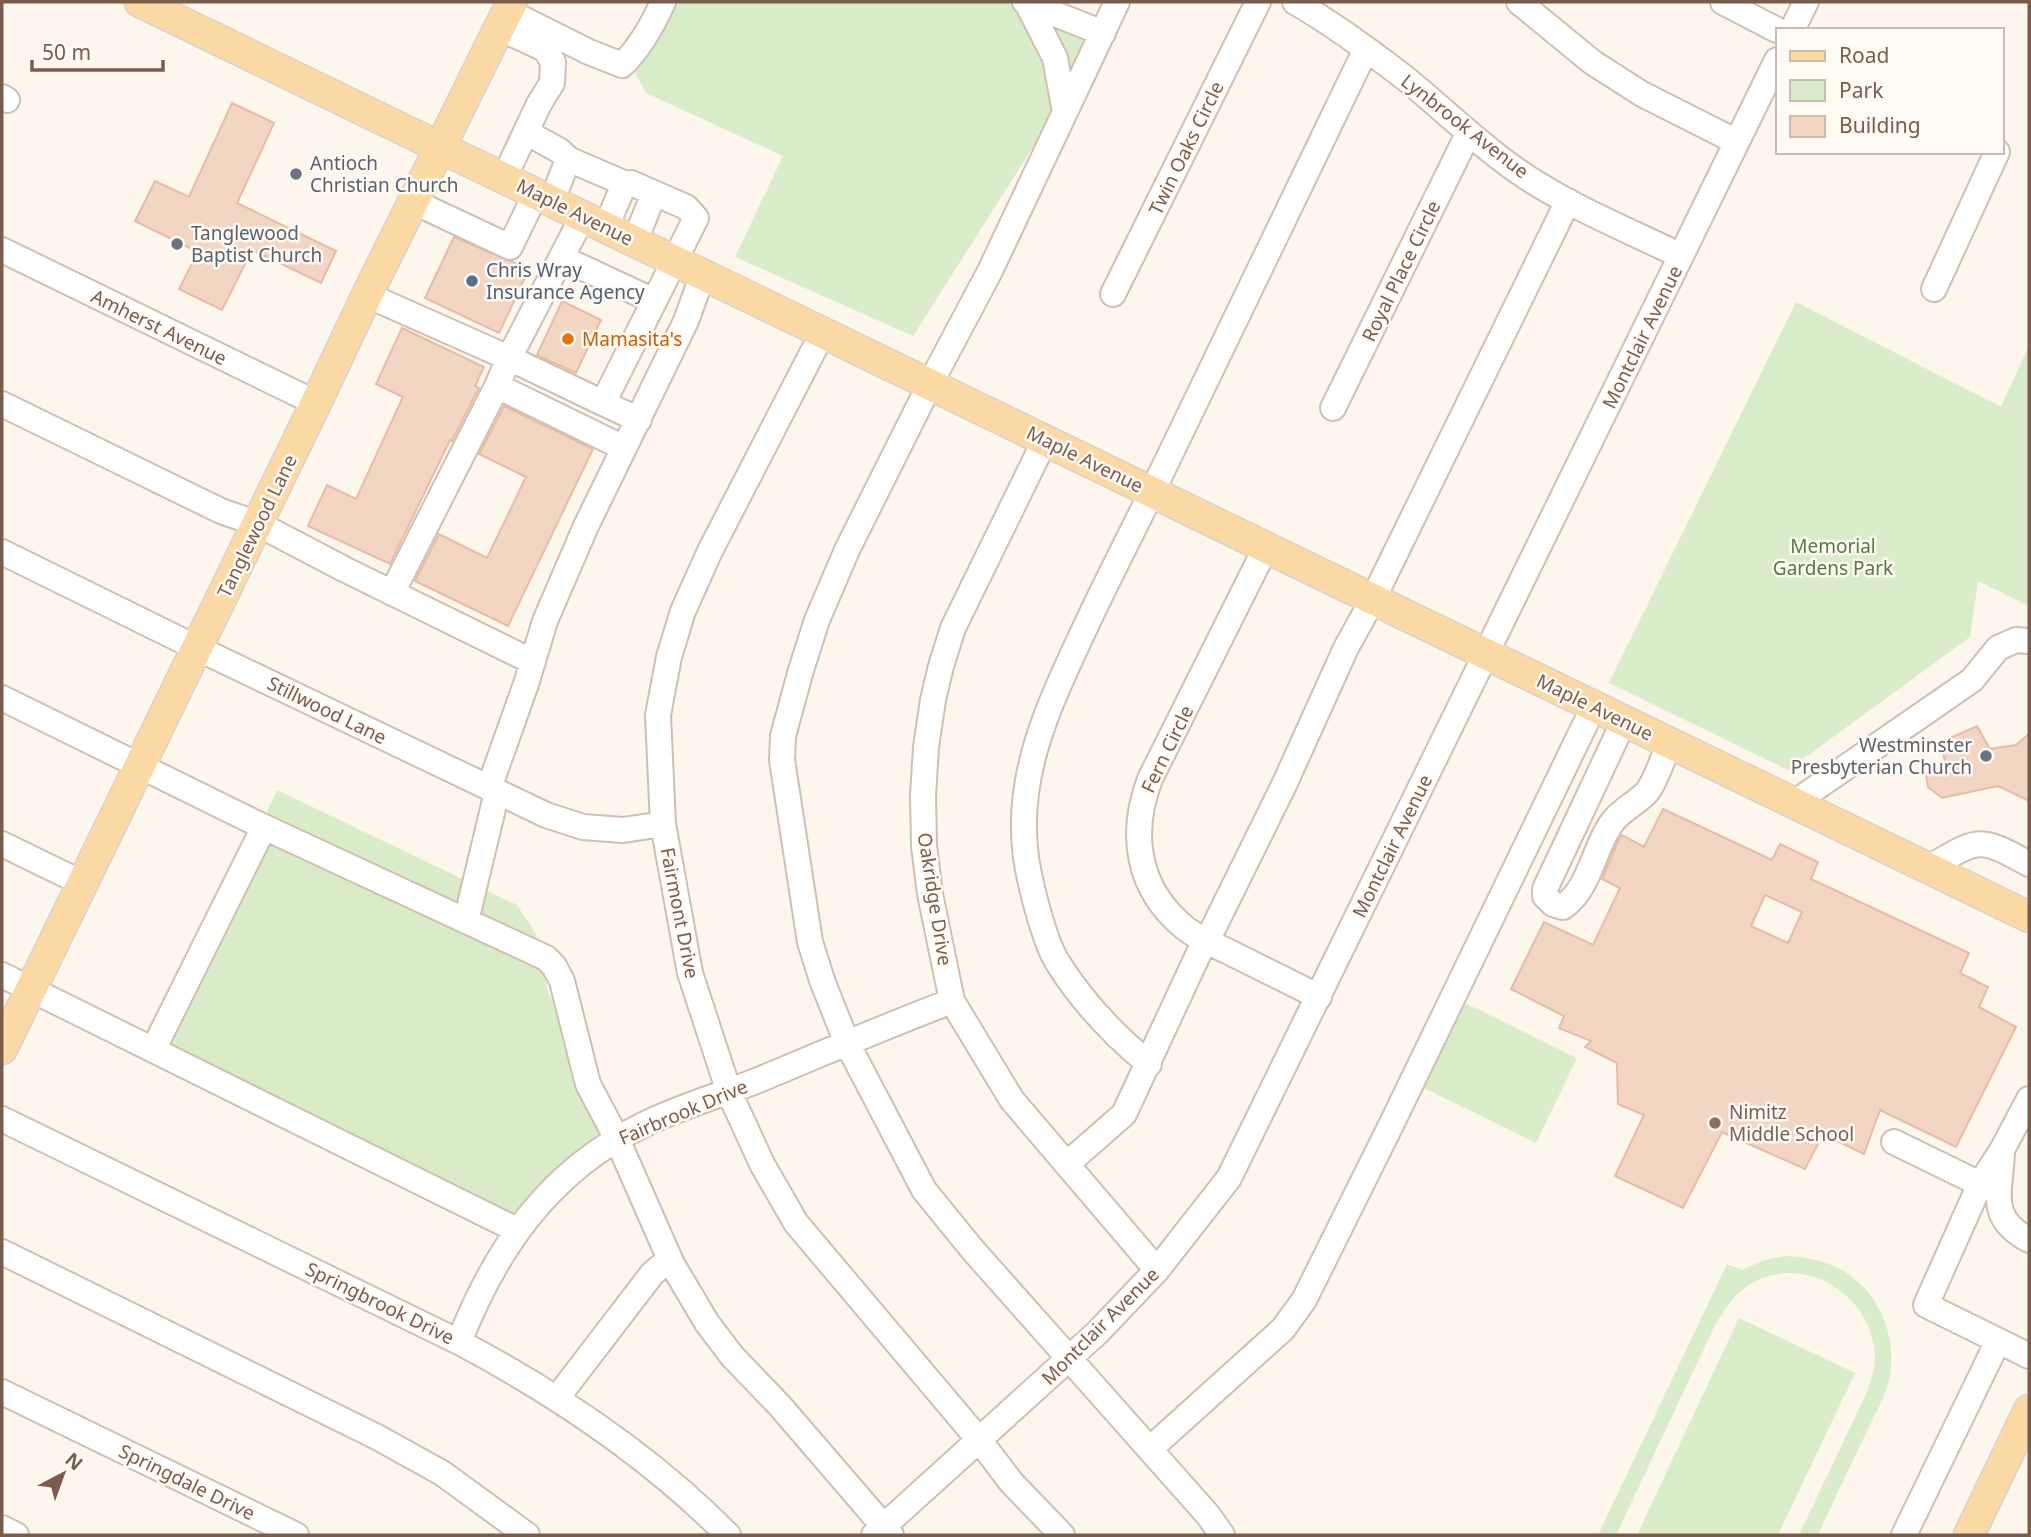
<svg xmlns="http://www.w3.org/2000/svg" width="2031" height="1537" viewBox="0 0 2031 1537" font-family="'Noto Sans',sans-serif">
  <style>
    .green { fill: #d8ecc9 }
    .building { fill: #f3d5c3; stroke: #e6bba3; stroke-width: 2; fill-rule: evenodd }
    .lines { fill: none; stroke-linecap: round; stroke-linejoin: round }
    .minor-casing { stroke: #d1beb0; stroke-width: 28 }
    .major-casing { stroke: #dad1cd; stroke-width: 33 }
    .minor { stroke: #fff; stroke-width: 24 }
    .major { stroke: #fbd9a5; stroke-width: 30 }
    .worship-dot { fill: #6b7280; stroke: #fffaf3; stroke-width: 2.5 }
    .service-dot { fill: #5c6f8a; stroke: #fffaf3; stroke-width: 2.5 }
    .food-dot { fill: #e8710a; stroke: #fffaf3; stroke-width: 2.5 }
    .education-dot { fill: #8d6e63; stroke: #fffaf3; stroke-width: 2.5 }
    .labels { text-anchor: middle; dominant-baseline: central; stroke-width: 5; stroke-linejoin: round; paint-order: stroke }
    .street-label { font-size: 19px; fill: #7a5c4d; stroke: #fffaf3 }
    .worship-label { font-size: 19px; fill: #5b616d; stroke: #fffaf3; text-anchor: start }
    .service-label { font-size: 19px; fill: #4e5e75; stroke: #fffaf3; text-anchor: start }
    .food-label { font-size: 19px; fill: #c56008; stroke: #fffaf3; text-anchor: start }
    .park-label { font-size: 19px; fill: #537a41; stroke: #fffaf3 }
    .education-label { font-size: 19px; fill: #785e54; stroke: #fffaf3; text-anchor: start }
  </style>
  <rect width="100%" height="100%" fill="#fdf6ec"/>
  <path class="green" d="M664,2H1021L1101,40L913,336L735,257L783,156L646,93L632,67Z
    M1796,302L2001,407L2029,345V606L1978,581L1970,637L1788,770L1609,683Z
    M277,790L517,905L536,934L548,992L598,1088L603,1148L517,1229L155,1051Z
    M1465,1003L1577,1058L1536,1143L1424,1088Z
    M1785,1256C1817,1257 1844,1265 1866,1290C1886,1313 1895,1344 1890,1375C1887,1393 1876,1412 1868,1429C1851,1464 1834,1500 1818,1535H1799L1867,1392C1871,1380 1875,1369 1875,1356C1873,1292 1796,1248 1743,1289C1732,1298 1724,1311 1716,1323L1616,1535H1598L1727,1264L1742,1270L1765,1260Z
    M1739,1318L1855,1373L1778,1535H1637Z"/>
  <path class="building" d="M232,103L274,123L237,203L336,251L321,283L252,250L222,310L179,289L198,252L135,221L155,181L189,197Z
    M454,237L529,269L499,333L425,298Z
    M562,301L601,320L576,373L537,355Z
    M402,328L484,367L475,386L479,388L452,441L450,440L390,564L308,526L327,485L356,499L403,397L376,384Z
    M504,406L593,449L508,626L415,581L439,534L487,558L526,477L479,454Z
    M1977,726L1990,749L2016,745L2029,734V801L1998,786L1942,798L1928,787L1926,774L1946,763L1939,743Z
    M1663,809L1772,860L1780,844L1818,862L1811,879L1969,953L1960,973L1988,987L1979,1007L2016,1027L1956,1147L1880,1110L1864,1154L1823,1134L1805,1169L1722,1132L1683,1208L1615,1176L1644,1115L1618,1104L1617,1063L1585,1047L1591,1041L1559,1028L1564,1016L1511,989L1544,922L1593,945L1620,888L1602,879L1618,841L1622,835L1644,847ZM1765,895L1802,912L1788,943L1751,926Z"/>
  <g class="lines">
    <defs>
      <path id="minor" d="M1025,2L1103,33
        M1117,2L990,271L930,384L847,550L817,620L801,670L783,736L782,760L810,942L823,983L847,1043L924,1190L972,1249L1208,1515L1222,1535
        M1295,2C1333,24 1370,51 1405,78C1442,108 1476,142 1516,170C1566,205 1626,229 1681,256
        M1519,2L1592,62L1642,94L1737,142
        M1723,2L1777,30
        M1027,3L1055,58L1065,112
        M507,11L589,52L622,65C640,48 653,24 663,2
        M499,28L545,49L553,62L552,83L539,104L504,178
        M1792,30L1806,2
        M2,97L7,100
        M526,132L560,151L568,159L552,201
        M568,159L626,184
        M414,202L510,247L536,193
        M606,227L623,187L631,183L686,207L696,218L603,403L639,420
        M635,241L654,193
        M2,250L316,403
        M562,258L654,301
        M1934,289L1997,152
        M1113,294L1258,2
        M367,295L509,358L583,216
        M823,332L710,551L683,611L669,657L658,715L663,824L690,973L729,1092L762,1164L796,1223L980,1441L1011,1482L1062,1535
        M497,386L624,448
        M2,404L221,511L258,524L344,569L533,662
        M1333,408L1468,134
        M1045,440L953,628L941,666L933,700L926,747L923,796L924,846L930,894L952,1001L1012,1100L1157,1270
        M1266,547L1150,779C1129,834 1137,889 1185,928C1199,939 1217,946 1233,954C1261,968 1290,982 1319,997
        M2,552L197,648L546,815L583,827L623,830L663,824
        M392,593L497,386L509,358L603,403
        M2,698L264,827L546,958L554,966L562,981L588,1084L617,1139L672,1264L707,1323L732,1356L780,1406L891,1535
        M1624,721L1545,889V896L1553,904L1563,907C1590,888 1593,850 1611,824C1620,810 1636,804 1647,792C1657,779 1663,758 1669,743
        M489,788L526,684L545,621L586,526L686,321L703,274
        M1794,803L1972,680L1998,648L2016,640L2029,641
        M2,844L82,883
        M1928,868C1979,839 1977,835 2029,864
        M466,921L497,792
        M1207,941L1284,785L1346,648L1373,599L1568,201
        M2,975L517,1230
        M153,1050L264,827
        M1149,1064C1115,1036 1081,1000 1058,963C1044,942 1027,874 1025,848C1017,770 1051,701 1083,632C1110,574 1140,517 1168,459C1234,322 1300,186 1366,49
        M2029,1099L2002,1150L1980,1184L1926,1305L2029,1356
        M2,1119L459,1342C557,1394 649,1455 728,1535
        M1894,1142L1980,1184
        M2002,1151C2001,1191 1986,1217 2029,1240
        M1067,1164L1124,1114L1205,940
        M2,1252L377,1437L442,1473L527,1535
        M459,1342C496,1248 549,1171 643,1125C679,1107 718,1096 756,1081C821,1054 886,1026 952,1001
        M2,1392L296,1535
        M557,1398L652,1274L660,1267L672,1264
        M1150,1449L1283,1329L1304,1300L1392,1123L1594,706
        M2,1528L16,1535
        M874,1535L1098,1332L1157,1270L1229,1178L1777,60
        M1904,1535L1998,1341"/>
      <path id="major" d="M140,2L2029,917
        M2,1049L316,403L367,295L512,2
        M1969,1535L2029,1410"/>
    </defs>
    <use href="#minor" class="minor-casing"/>
    <use href="#major" class="major-casing"/>
    <use href="#minor" class="minor"/>
    <use href="#major" class="major"/>
  </g>
  <g class="worship-dot">
    <circle cx="296" cy="174" r="7"/>
    <circle cx="177" cy="244" r="7"/>
    <circle cx="1986" cy="756" r="7"/>
  </g>
  <circle class="service-dot" cx="472" cy="281" r="7"/>
  <circle class="food-dot" cx="568" cy="339" r="7"/>
  <circle class="education-dot" cx="1715" cy="1123" r="7"/>
  <g class="labels">
    <g class="street-label">
      <text transform="translate(1465 126) rotate(38)">Lynbrook Avenue</text>
      <text transform="translate(1186 148) rotate(-64)">Twin Oaks Circle</text>
      <text transform="translate(575 212) rotate(26)">Maple Avenue</text>
      <text transform="translate(1401 271) rotate(-64)">Royal Place Circle</text>
      <text transform="translate(159 327) rotate(26)">Amherst Avenue</text>
      <text transform="translate(1642 337) rotate(-64)">Montclair Avenue</text>
      <text transform="translate(1085 459) rotate(26)">Maple Avenue</text>
      <text transform="translate(257 526) rotate(-64)">Tanglewood Lane</text>
      <text transform="translate(1595 707) rotate(26)">Maple Avenue</text>
      <text transform="translate(327 710) rotate(26)">Stillwood Lane</text>
      <text transform="translate(1167 749) rotate(-64)">Fern Circle</text>
      <text transform="translate(1392 846) rotate(-64)">Montclair Avenue</text>
      <text transform="translate(935 899) rotate(81)">Oakridge Drive</text>
      <text transform="translate(680 913) rotate(79)">Fairmont Drive</text>
      <text transform="translate(683 1112) rotate(-23)">Fairbrook Drive</text>
      <text transform="translate(380 1303) rotate(26)">Springbrook Drive</text>
      <text transform="translate(1100 1326) rotate(-45)">Montclair Avenue</text>
      <text transform="translate(187 1482) rotate(26)">Springdale Drive</text>
    </g>
    <g class="worship-label">
      <text x="310" y="163">Antioch<tspan x="310" dy="22">Christian Church</tspan></text>
      <text x="191" y="233">Tanglewood<tspan x="191" dy="22">Baptist Church</tspan></text>
      <text x="1972" y="745" text-anchor="end">Westminster<tspan x="1972" dy="22">Presbyterian Church</tspan></text>
    </g>
    <g class="service-label">
      <text x="486" y="270">Chris Wray<tspan x="486" dy="22">Insurance Agency</tspan></text>
    </g>
    <g class="food-label">
      <text x="582" y="339">Mamasita's</text>
    </g>
    <g class="park-label">
      <text x="1833" y="546">Memorial<tspan x="1833" dy="22">Gardens Park</tspan></text>
    </g>
    <g class="education-label">
      <text x="1729" y="1112">Nimitz<tspan x="1729" dy="22">Middle School</tspan></text>
    </g>
  </g>
  <rect width="2031" height="1537" fill="none" stroke="#7a5c4d" stroke-width="7"/>
  <rect x="1776" y="28" width="228" height="126" fill="#fffaf3" stroke="#cabbb1" stroke-width="2"/>
  <rect x="1790" y="51" width="35" height="10" fill="#fbd9a5" stroke="#cabbb1" stroke-width="2"/>
  <text x="1839" y="63" font-size="21" fill="#7a5c4d">Road</text>
  <rect x="1790" y="80" width="35" height="21" fill="#d8ecc9" stroke="#cabbb1" stroke-width="2"/>
  <text x="1839" y="98" font-size="21" fill="#7a5c4d">Park</text>
  <rect x="1790" y="116" width="35" height="21" fill="#f3d5c3" stroke="#cabbb1" stroke-width="2"/>
  <text x="1839" y="133" font-size="21" fill="#7a5c4d">Building</text>
  <g transform="translate(63 1474) rotate(41)" stroke="#fffaf3" stroke-width="5" paint-order="stroke">
  <path d="M0-5L12 26L0 18L-12 26Z" fill="#7a5c4d"/>
  <text y="-10" font-size="19" font-weight="bold" text-anchor="middle" fill="#7a5c4d">N</text>
  </g>
  <path d="M32 60v10h131v-10" fill="none" stroke="#7a5c4d" stroke-width="3.5"/>
  <text x="42" y="60" font-size="21" fill="#7a5c4d" stroke="#fffaf3" stroke-width="5" paint-order="stroke">50 m</text>
</svg>
